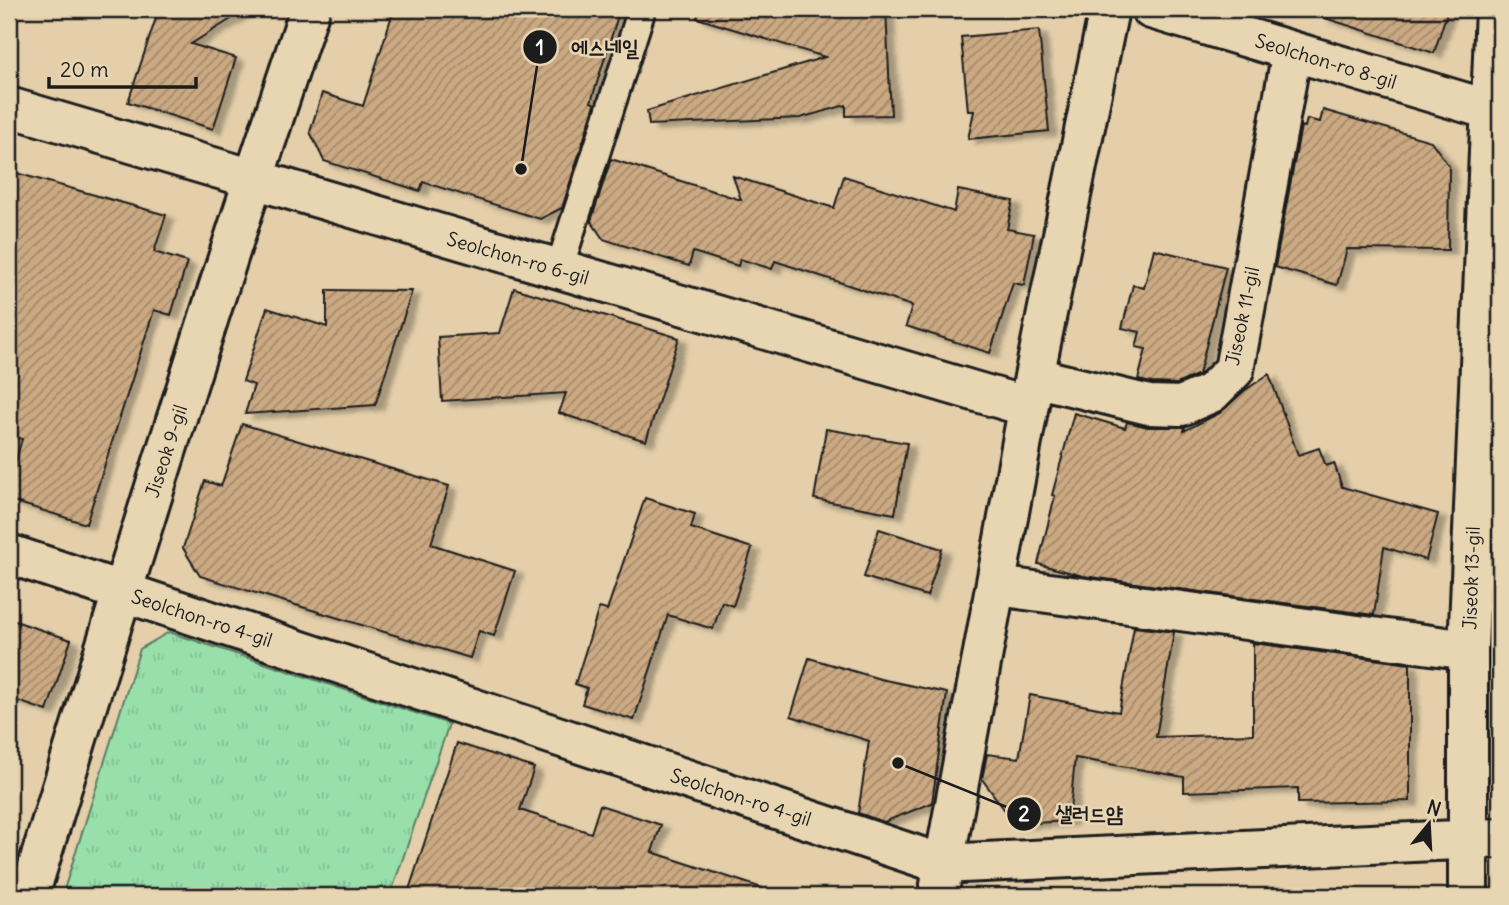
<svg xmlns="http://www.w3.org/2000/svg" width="1509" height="905" viewBox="0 0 1509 905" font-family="Delius,'Poor Story',sans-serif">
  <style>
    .grass { fill: url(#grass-tufts); stroke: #5a7e64; stroke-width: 2 }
    .building { fill: url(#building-hatch); stroke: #1c1c1c; stroke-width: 2; filter: url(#shadow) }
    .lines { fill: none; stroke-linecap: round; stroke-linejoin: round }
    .lane-casing { stroke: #1c1c1c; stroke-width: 32 }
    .street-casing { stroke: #1c1c1c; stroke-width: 44 }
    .lane { stroke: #e8d6b3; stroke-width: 26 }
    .street { stroke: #e8d6b3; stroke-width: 38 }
    .labels { text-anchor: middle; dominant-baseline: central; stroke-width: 5; stroke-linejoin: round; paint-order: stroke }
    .street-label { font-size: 19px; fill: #1c1c1c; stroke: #e8d6b3 }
    .leader { fill: none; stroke: #1c1c1c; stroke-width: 2.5 }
    .callout-dot { fill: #1c1c1c; stroke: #e8d6b3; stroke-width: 2.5 }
    .mark-label { font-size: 21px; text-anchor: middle; font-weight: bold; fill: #fff }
    .callout-label { font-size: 21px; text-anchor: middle; font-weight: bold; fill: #1c1c1c; stroke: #e8d6b3; stroke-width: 5; stroke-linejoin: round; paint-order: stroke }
  </style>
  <defs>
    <pattern id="grass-tufts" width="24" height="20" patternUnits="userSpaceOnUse" patternTransform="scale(1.75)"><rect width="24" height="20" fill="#99dfac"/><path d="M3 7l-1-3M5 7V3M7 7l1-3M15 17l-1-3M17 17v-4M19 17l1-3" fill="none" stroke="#83bf93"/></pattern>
    <pattern id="building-hatch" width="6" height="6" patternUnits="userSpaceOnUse" patternTransform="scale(1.75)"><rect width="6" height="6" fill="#cba982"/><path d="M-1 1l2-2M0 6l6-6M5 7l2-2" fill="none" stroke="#a4896a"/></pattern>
    <filter id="shadow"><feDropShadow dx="8" dy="4.5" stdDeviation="2" flood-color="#0004"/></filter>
  </defs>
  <rect width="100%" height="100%" fill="#e4cfaa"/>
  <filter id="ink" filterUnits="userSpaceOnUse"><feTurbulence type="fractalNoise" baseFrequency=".0143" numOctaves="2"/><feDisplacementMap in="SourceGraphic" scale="14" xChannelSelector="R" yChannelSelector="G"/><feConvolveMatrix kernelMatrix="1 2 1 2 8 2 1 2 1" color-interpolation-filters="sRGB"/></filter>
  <g filter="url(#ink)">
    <path class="grass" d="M169,632L449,724L390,896H62L140,649Z"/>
    <path class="building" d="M159,9H247L191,44L236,58L213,129L128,102Z
      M394,9H620L591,102L595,104L562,208L540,219L423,182L420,191L324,161L310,132L322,93L363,106Z
      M699,9H886L891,115L846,116V105L800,118L649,125L647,111L825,57L697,18Z
      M1323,9H1448L1434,53L1322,17Z
      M1039,30L1049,131L968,139L974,111H968L961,37Z
      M1323,110L1431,141L1449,166L1448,250L1347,249L1337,285L1275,267L1301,126L1305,127L1307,119L1320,122Z
      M611,159L741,200L733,176L834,208L844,176L954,212L958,190L1013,201L1007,229L1034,234L1024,285L1013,283L990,353L906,326L912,306L775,261L772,269L740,259L738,266L693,252L689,266L603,239L591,221Z
      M9,171L166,215L154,252L187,262L171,315L154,310L86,524L9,500V483L22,439L9,435Z
      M1154,249L1226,267L1199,374L1177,384L1152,383L1138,380L1146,349L1136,347L1140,332L1122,328L1133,285L1144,288Z
      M514,288L679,338L646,441L559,413L566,393L442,401L438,337L500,333Z
      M327,290L412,291L375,405L245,414L254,385L243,381L267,308L327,327Z
      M1269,374L1298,455L1319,448L1326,466L1334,463L1342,487L1438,514L1426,560L1384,547L1374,615L1083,576L1038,564L1055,496L1052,495L1074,413L1125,428L1127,422L1148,427H1185L1184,431L1220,413L1244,391Z
      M242,424L449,486L431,544L515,571L494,636L479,631L470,658L200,576L183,548L205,481L221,486Z
      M826,429L907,443L895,514L814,499Z
      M645,498L695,514L691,528L752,548L733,606L722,602L713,629L668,615L634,720L582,704L587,688L575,684L599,608L607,610Z
      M879,529L942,549L927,596L864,577Z
      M9,619L71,640L47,711L9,698Z
      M1134,627L1174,632L1156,737L1253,734V643L1410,664V801L1298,803V788L1184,792V777L1075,758L1069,821L1015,824L982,779L987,754L1019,758L1030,695L1119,712Z
      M809,658L880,679L947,693L932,803L884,822L858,813L869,741L791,716Z
      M457,743L534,768L520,810L591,833L600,805L661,825L652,852L762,888L761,896H407Z"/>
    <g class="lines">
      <defs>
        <path id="lane" d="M559,269L642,9"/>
        <path id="street" d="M1151,9L1500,113
          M9,107L1028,407
          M1034,377L1149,405L1181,406L1211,393L1234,370L1292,51
          M9,554L942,864L1500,838
          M997,586L1468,650
          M29,896C119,599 211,303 310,9
          M938,896L1034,377L1109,9
          M1468,896V650L1495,9"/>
      </defs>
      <use href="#lane" class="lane-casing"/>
      <use href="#street" class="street-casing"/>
      <use href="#lane" class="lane"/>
      <use href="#street" class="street"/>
    </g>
  </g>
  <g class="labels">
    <g class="street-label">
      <text transform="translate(1326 61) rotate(17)">Seolchon-ro 8-gil</text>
      <text transform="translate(518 258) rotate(16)">Seolchon-ro 6-gil</text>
      <text transform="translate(1242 316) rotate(-78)">Jiseok 11-gil</text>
      <text transform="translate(166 451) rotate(-72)">Jiseok 9-gil</text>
      <text transform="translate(1471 578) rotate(-88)">Jiseok 13-gil</text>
      <text transform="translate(202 618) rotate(18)">Seolchon-ro 4-gil</text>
      <text transform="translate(741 797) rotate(18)">Seolchon-ro 4-gil</text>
    </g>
  </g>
  <path class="leader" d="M521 169L540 47M898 763L1024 814"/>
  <g class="callout-dot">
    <circle cx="521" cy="169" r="7"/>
    <circle cx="898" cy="763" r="7"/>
    <circle cx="540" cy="47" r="18"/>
    <circle cx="1024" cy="814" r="18"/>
  </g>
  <g class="mark-label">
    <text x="540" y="55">1</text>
    <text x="1024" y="821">2</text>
  </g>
  <g class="callout-label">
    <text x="605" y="55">에스네일</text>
    <text x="1089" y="821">샐러드얌</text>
  </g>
  <rect width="1509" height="905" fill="none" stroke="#e8d6b3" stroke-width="35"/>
  <rect x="18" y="18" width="1474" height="870" fill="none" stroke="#1c1c1c" stroke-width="2.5" filter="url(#ink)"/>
  <g transform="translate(1429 824) rotate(18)" stroke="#e8d6b3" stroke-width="5" paint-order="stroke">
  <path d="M0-5L12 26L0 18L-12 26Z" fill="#1c1c1c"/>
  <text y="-10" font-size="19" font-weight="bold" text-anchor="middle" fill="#1c1c1c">N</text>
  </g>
  <path d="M49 77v10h147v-10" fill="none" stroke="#1c1c1c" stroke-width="3.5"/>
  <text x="60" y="77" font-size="21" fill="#1c1c1c" stroke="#e8d6b3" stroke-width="5" paint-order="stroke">20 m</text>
</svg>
